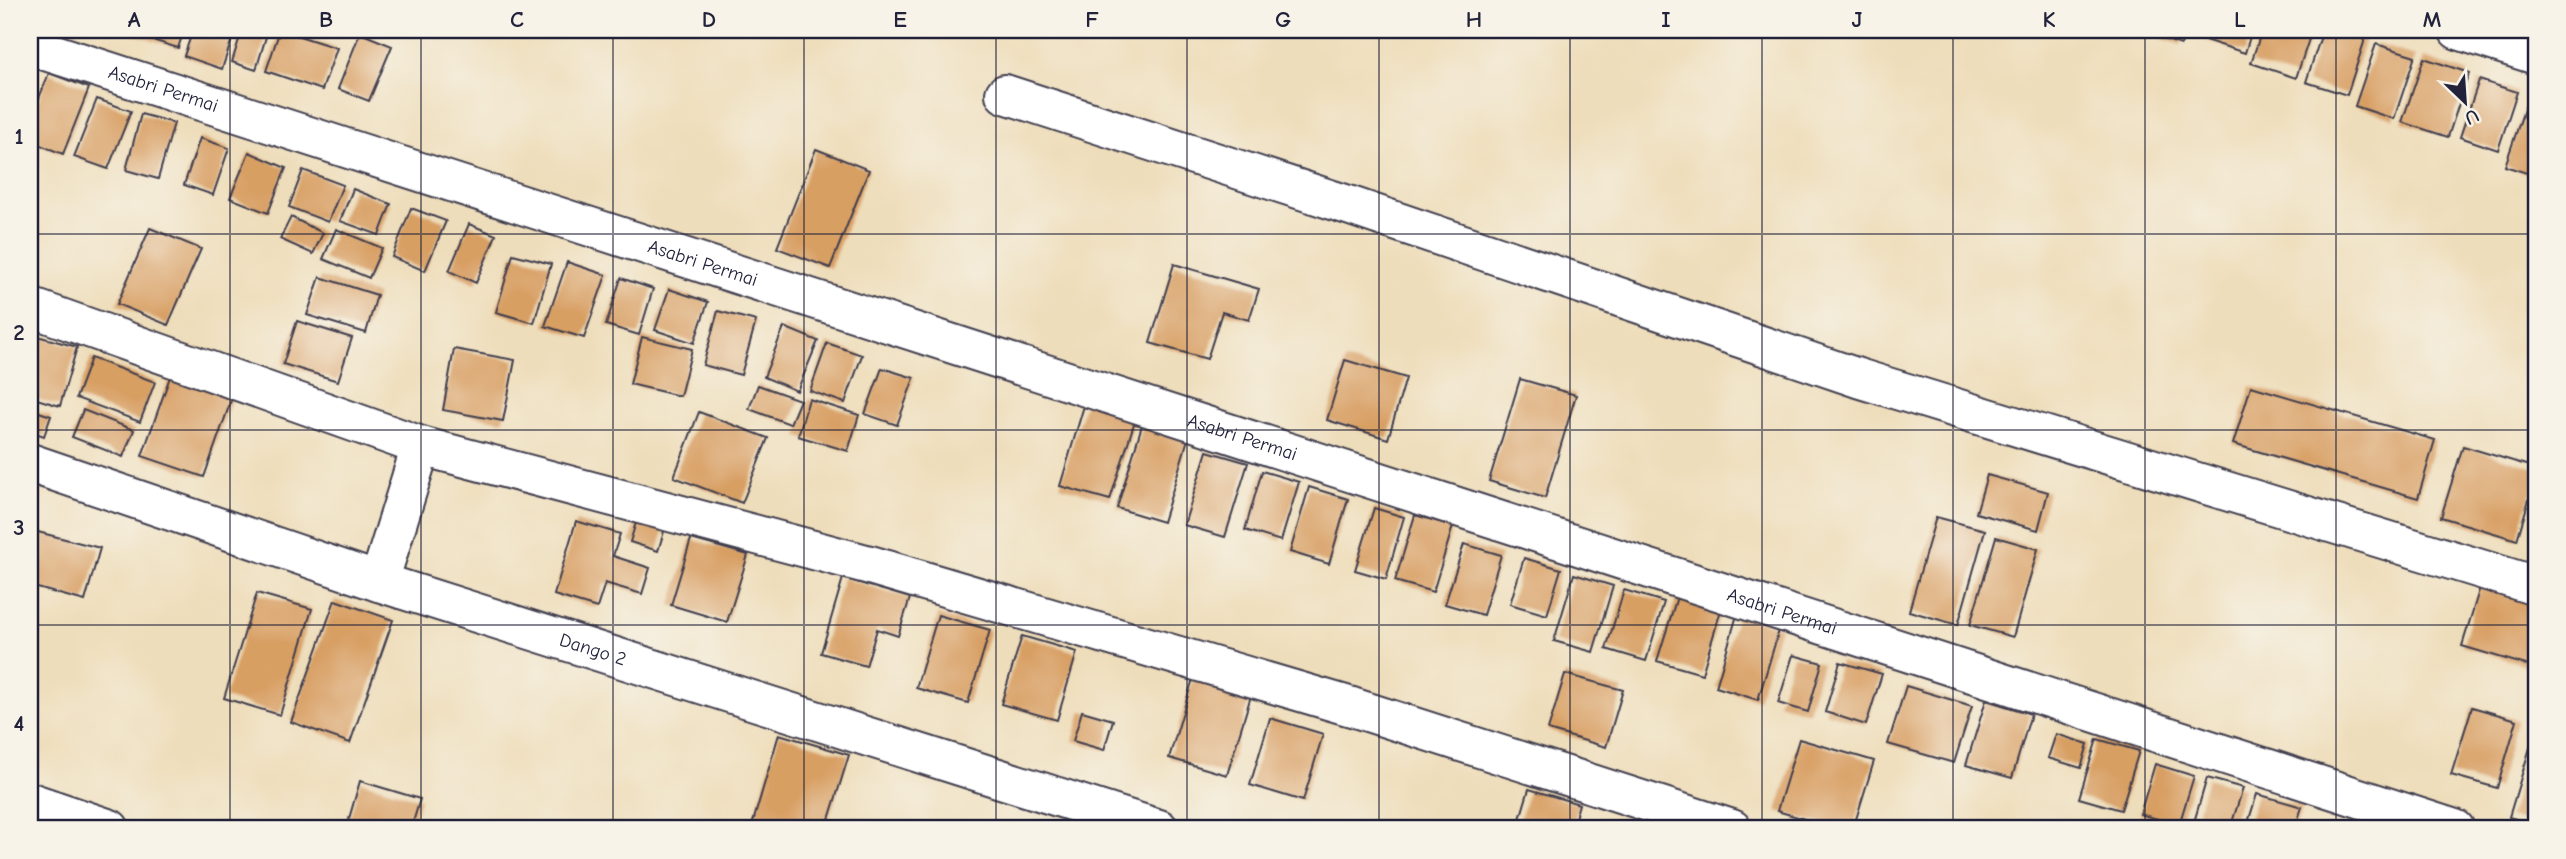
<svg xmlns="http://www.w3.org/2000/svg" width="2566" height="859" viewBox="0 0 2566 859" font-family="'Comic Neue',sans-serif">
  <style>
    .building { fill: #d89f63 }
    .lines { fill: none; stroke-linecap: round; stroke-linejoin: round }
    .minor-casing { stroke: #413e4e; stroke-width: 42 }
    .minor { stroke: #fff; stroke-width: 38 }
    .grid { fill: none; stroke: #22223b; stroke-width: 2; stroke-opacity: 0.55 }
    .labels { text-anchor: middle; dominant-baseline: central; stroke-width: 7; stroke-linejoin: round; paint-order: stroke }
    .street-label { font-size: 19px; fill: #22223b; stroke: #f7f3e8 }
    .neatline { fill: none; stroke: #22223b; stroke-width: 2.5 }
    .grid-label { font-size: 23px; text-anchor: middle; font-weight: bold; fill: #22223b }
  </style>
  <rect width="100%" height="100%" fill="#f7f3e8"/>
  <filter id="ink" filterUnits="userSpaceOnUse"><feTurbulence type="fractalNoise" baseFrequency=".0143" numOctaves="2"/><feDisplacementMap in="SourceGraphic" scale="14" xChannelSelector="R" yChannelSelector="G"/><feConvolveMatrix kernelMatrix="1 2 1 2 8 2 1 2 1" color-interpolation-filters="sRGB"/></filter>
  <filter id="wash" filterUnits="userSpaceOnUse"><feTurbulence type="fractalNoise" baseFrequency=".00686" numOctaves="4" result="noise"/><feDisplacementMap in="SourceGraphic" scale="28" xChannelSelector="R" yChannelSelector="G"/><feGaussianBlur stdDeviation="1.57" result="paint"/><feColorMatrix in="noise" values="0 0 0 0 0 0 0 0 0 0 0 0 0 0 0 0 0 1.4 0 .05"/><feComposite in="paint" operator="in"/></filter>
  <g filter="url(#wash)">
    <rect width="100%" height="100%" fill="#eeddba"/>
    <g id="blocks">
      <path class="building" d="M120,30H184L178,48Z
        M193,30H235L222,69L184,56Z
        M242,30H268L256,70L232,62Z
        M280,30L337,48L322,90L266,71Z
        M2137,30H2186L2181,45Z
        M2205,30H2252L2245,53L2202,39Z
        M2262,30H2312L2296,78L2251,63Z
        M2323,30H2359L2367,33L2347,95L2306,82Z
        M360,33L392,46L369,101L338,89Z
        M2376,44L2415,56L2394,119L2355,106Z
        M2424,58L2469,73L2448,137L2402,122Z
        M49,73L89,88L63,154L30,141V121Z
        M2479,80L2517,92L2498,150L2460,137Z
        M2531,89L2536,90V176L2505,166Z
        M97,99L131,111L108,169L74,157Z
        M141,114L174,123L158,179L126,170Z
        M200,138L229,148L213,195L184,185Z
        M816,149L869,170L830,268L777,248Z
        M249,152L286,168L268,213L230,198Z
        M303,170L343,185L328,222L289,207Z
        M353,189L391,204L379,235L340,221Z
        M411,208L446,221L425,271L392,257Z
        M291,217L323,233L313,254L280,239Z
        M469,224L496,235L476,283L449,271Z
        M150,228L201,249L168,325L117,304Z
        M336,229L382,248L369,278L323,259Z
        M513,254L551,264L534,323L496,312Z
        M567,262L606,275L584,338L545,326Z
        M1174,264L1259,289L1249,320L1222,312L1207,359L1150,343Z
        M320,277L377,295L366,333L307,315Z
        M621,278L653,289L639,335L606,325Z
        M669,289L708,302L694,343L655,330Z
        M718,311L756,321L741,375L703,365Z
        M297,321L352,338L338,381L283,364Z
        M784,327L818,341L797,391L764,377Z
        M30,334L77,347L60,406L30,397Z
        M642,337L692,349L680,396L630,384Z
        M827,343L862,355L845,403L810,391Z
        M454,349L515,360L503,421L443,410Z
        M91,358L155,382L140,422L76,398Z
        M1345,360L1406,378L1388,439L1327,420Z
        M882,368L914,378L897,425L865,414Z
        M172,371L234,392L204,477L142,456Z
        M1520,379L1576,395L1545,498L1489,481Z
        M758,385L800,400L790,424L749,409Z
        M2251,386L2435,440L2418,498L2233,444Z
        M809,399L859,415L848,451L798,436Z
        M1086,399L1137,414L1110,500L1060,486Z
        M30,409L51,416L44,436L30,431Z
        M83,410L134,430L123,457L72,437Z
        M699,412L768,438L742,503L674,477Z
        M1145,415L1191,429L1163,522L1117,508Z
        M2463,446L2536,468V476L2517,540L2441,517Z
        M1207,451L1248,463L1225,537L1184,525Z
        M1262,471L1299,482L1281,541L1245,530Z
        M1987,475L2048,492L2038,530L1976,513Z
        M1309,487L1348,499L1329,564L1290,552Z
        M1374,508L1404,517L1386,579L1355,570Z
        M1415,515L1453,526L1433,592L1395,581Z
        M638,516L666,525L658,551L630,542Z
        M1936,517L1985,530L1958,625L1909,611Z
        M576,521L620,534L613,556L650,568L642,594L605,583L597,608L554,595Z
        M30,530L100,548L85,601L30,586Z
        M1996,537L2038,549L2013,637L1970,625Z
        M691,539L748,555L727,622L671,605Z
        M1464,544L1501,555L1483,615L1445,604Z
        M1524,558L1561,569L1547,615L1510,604Z
        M1574,574L1613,586L1593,652L1554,641Z
        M843,578L910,598L898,636L877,629L866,666L821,653Z
        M2481,584L2536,600V668L2462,646Z
        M1624,590L1664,602L1646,661L1606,649Z
        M257,593L312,609L280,715L224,698Z
        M1677,597L1721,610L1702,674L1657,661Z
        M335,600L393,620L350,743L291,722Z
        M938,615L990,630L968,703L916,688Z
        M1737,615L1780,627L1758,700L1716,687Z
        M1022,636L1077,652L1057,720L1001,704Z
        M1793,655L1822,663L1808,712L1778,703Z
        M1840,662L1882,674L1866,725L1825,712Z
        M1195,672L1253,689L1227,775L1169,758Z
        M1565,674L1623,690L1606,747L1548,730Z
        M1906,686L1972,706L1954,763L1888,744Z
        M1986,700L2031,714L2012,778L1966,765Z
        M2472,707L2517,720L2497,788L2451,775Z
        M1082,711L1113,720L1104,750L1073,741Z
        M1270,718L1323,734L1303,801L1250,785Z
        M2536,728V825L2509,817Z
        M779,734L849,755L826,829H751Z
        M2056,734L2088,744L2081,768L2048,758Z
        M1799,739L1874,761L1853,829H1839L1777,811Z
        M2097,739L2139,751L2121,810L2079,798Z
        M2155,764L2194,776L2179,825L2140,814Z
        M2207,778L2243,788L2230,829H2192Z
        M360,781L420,799L411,829H346Z
        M1529,789L1579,804L1572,829H1517Z
        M2257,794L2302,807L2295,829H2246Z"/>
    </g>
  </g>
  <g filter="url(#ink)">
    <use href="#blocks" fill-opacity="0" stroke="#413e4e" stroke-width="2"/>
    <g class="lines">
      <defs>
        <g id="minor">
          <path d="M2458,30L2536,55"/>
          <path id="s1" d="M30,46L2455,829"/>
          <path d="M1005,94L1348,205L1858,378L2536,586"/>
          <path d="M30,307L421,446"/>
          <path id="s2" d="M30,463L379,582L1159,829"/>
          <path d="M379,582L421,446L870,565L1352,707L1732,829"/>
          <path d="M30,802L110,829"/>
        </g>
      </defs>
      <use href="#minor" class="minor-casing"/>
      <use href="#minor" class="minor"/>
    </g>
  </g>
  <path class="grid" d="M230,30V829M421,30V829M613,30V829M804,30V829M996,30V829M1187,30V829M1379,30V829M1570,30V829M1762,30V829M1953,30V829M2145,30V829M2336,30V829M30,234H2536M30,430H2536M30,625H2536"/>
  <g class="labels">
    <g class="street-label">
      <text stroke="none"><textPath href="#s1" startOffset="140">Asabri Permai</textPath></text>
      <text stroke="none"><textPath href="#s1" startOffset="707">Asabri Permai</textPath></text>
      <text stroke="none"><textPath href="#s1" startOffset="1274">Asabri Permai</textPath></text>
      <text stroke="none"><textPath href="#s1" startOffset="1841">Asabri Permai</textPath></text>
      <text stroke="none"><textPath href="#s2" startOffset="593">Dango 2</textPath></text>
    </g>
  </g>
  <rect width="2566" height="859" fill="none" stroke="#f7f3e8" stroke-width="77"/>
  <g transform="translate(2465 102) rotate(155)" stroke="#f7f3e8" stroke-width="5" paint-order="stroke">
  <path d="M0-5L12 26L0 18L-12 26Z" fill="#22223b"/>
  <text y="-10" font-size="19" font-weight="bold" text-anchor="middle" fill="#22223b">U</text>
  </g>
  <rect x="38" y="38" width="2490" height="782" class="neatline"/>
  <g class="grid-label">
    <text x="134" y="27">A</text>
    <text x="326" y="27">B</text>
    <text x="517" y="27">C</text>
    <text x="709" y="27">D</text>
    <text x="900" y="27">E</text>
    <text x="1092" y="27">F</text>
    <text x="1283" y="27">G</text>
    <text x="1474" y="27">H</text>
    <text x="1666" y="27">I</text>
    <text x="1857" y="27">J</text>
    <text x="2049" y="27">K</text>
    <text x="2240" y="27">L</text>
    <text x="2432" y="27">M</text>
    <text x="19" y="144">1</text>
    <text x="19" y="340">2</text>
    <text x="19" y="535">3</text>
    <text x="19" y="731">4</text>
  </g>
</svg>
